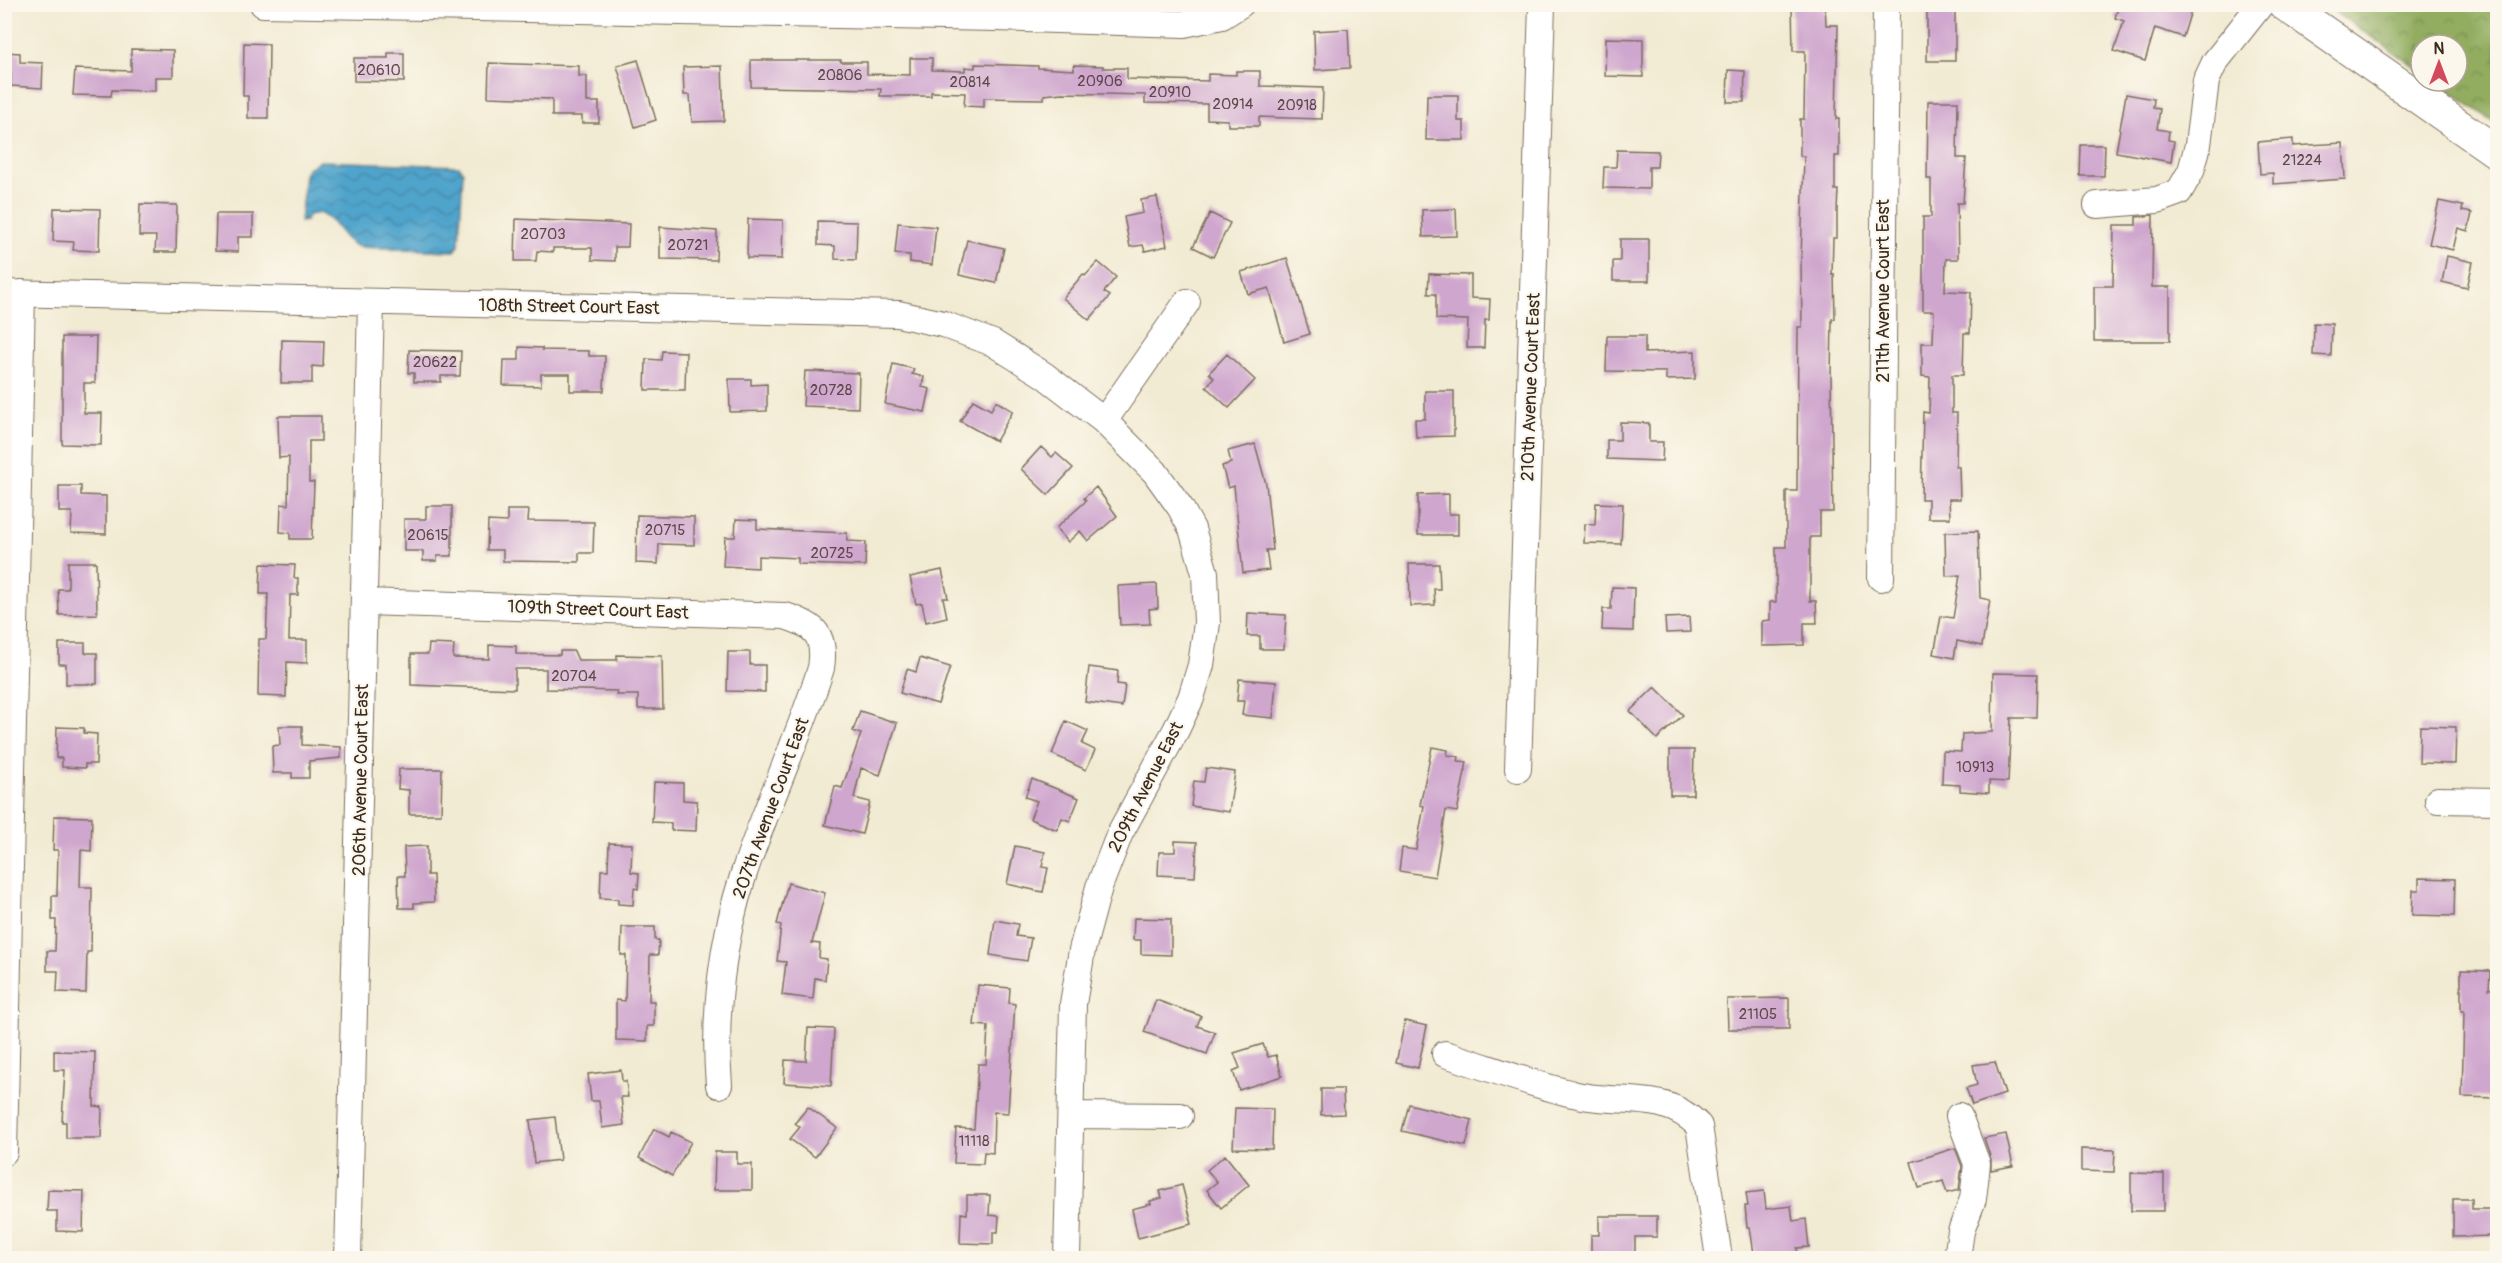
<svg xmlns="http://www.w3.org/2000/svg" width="2502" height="1263" viewBox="0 0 2502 1263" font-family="Pangolin,sans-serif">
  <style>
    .forest { fill: url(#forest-crowns); stroke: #666c3f; stroke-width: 1.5 }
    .water { fill: url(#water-waves); stroke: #466775; stroke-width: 1.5 }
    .building { fill: #cfa6ce }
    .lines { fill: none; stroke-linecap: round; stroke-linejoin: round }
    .minor-casing { stroke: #7b6e5d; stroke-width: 28 }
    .major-casing { stroke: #7b6e5d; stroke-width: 34 }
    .minor { stroke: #fff; stroke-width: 26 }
    .major { stroke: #fff; stroke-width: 32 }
    .labels { text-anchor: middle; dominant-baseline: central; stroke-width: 4.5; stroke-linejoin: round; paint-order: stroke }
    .number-label { font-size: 15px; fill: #60494a }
    .street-label { font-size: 18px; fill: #3b2a1e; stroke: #fbf7ec }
  </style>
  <defs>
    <pattern id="forest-crowns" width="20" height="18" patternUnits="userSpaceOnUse" patternTransform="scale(1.5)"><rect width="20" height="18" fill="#92ad60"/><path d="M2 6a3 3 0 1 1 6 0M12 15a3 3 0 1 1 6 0" fill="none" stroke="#788d4f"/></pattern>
    <pattern id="water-waves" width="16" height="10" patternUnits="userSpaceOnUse" patternTransform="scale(1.5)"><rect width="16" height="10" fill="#50a4cc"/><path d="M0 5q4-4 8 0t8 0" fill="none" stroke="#4486a5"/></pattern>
  </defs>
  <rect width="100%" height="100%" fill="#fbf7ec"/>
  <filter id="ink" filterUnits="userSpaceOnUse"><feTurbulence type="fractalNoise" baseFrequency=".0167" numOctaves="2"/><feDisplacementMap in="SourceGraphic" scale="12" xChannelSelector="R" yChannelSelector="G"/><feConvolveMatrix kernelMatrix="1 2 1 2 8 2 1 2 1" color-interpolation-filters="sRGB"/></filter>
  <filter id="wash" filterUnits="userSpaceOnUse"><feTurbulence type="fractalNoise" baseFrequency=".008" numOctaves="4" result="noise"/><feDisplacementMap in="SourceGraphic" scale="24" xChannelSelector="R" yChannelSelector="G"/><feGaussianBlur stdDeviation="1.35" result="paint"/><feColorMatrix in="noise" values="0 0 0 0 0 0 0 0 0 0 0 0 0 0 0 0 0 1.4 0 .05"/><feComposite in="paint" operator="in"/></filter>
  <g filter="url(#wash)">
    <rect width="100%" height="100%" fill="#f2ebd3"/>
    <path class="forest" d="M2325,5H2497V124L2435,81H2457V45H2421V71Z"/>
    <path class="water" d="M320,161L459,166L463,172L459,245L455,251H449L359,247C340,240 337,220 320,213L308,215L306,221L300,222L305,175L308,168Z"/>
    <g id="blocks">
      <path class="building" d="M1792,4H1825L1826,25H1838L1836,119H1839V156H1835V190H1838L1837,210V238H1833L1832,275L1834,274L1835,319H1832L1831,375L1833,512H1820V537H1810V601H1816L1817,623H1804V645L1762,646V621L1770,620V602H1776V547H1786V491H1797L1798,327H1802L1801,262L1804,156H1800V119H1804L1805,51H1793Z
        M1927,4H1955V61H1927Z
        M2119,4H2193L2183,37L2155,28L2145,61L2114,51L2124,21L2115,18Z
        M1348,29L1350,68L1315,70L1314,31Z
        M1606,38L1643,39V77L1605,76Z
        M244,43L269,44L268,118H248V96H243Z
        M131,49L173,50V77H155V91L112,90L111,96L73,95L75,69L131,71Z
        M4,52L20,53V62L43,63L42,88L11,86V74L4,73Z
        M388,53H404V82L354,81V58H388Z
        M910,58H932V70L965,71V67L975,68V64L1038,66V68L1074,70V65L1103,66V68H1127V79L1208,81V74L1236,75V71H1260V86L1323,88L1322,119L1259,117V126H1228V120L1207,119V104L1145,103V95L1062,93L1044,95V99L984,98V107L964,106L965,93L931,92V96H880L881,89L751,87V60H841V62H867V74L910,75Z
        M638,60L656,120L635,127L617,66Z
        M489,63L579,66V76H587V102H599V123H582V116H552V99L488,97Z
        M722,66L724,121L692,122L690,95H684L683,67Z
        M1728,70L1745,71L1744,102H1727Z
        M2126,94L2154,99L2153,108L2160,109L2157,129L2169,131L2168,140L2174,141L2171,162L2116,152Z
        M1427,95H1458V121H1464V140H1426Z
        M1928,101H1958L1957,158H1966L1963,203H1957L1958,259H1946L1945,291L1971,292L1970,333H1964L1963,375H1952V413H1957L1956,467H1959L1960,499H1949L1950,518H1928V499H1921L1923,412L1929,413L1930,377L1922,376V343H1933L1934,311H1923V217H1931V179H1927Z
        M2293,139V146L2343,143L2345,179L2273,184V173L2260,174L2258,142Z
        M2081,145H2105L2104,176H2080Z
        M1617,150L1658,151L1657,167H1649V189L1603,188L1604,167H1616Z
        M1157,197L1167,246L1145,251L1143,245L1130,247L1124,217L1143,213L1141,200Z
        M2439,201L2463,206L2462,211L2472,213L2468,231L2458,228L2453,250L2429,244Z
        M140,204L177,205L176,252H155L156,236H139Z
        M54,208L100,209L99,251L73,250L74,242L53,241Z
        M1456,209L1457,236L1423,237L1422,210Z
        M1210,213L1230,223L1213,257L1193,247Z
        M216,214H253V237H238V252L215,251Z
        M2153,215L2152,287H2170V341H2094V286H2113L2114,225H2136V217Z
        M516,219L629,224L628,247H615V261L592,260V248H553V252L537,251L536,261H515Z
        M748,219L783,220L782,259L747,258Z
        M818,221L857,222L856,260L835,259V246L818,245Z
        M898,223L936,227L932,265L910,262V255L895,254Z
        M660,227L717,231L716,260L660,259Z
        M1620,239H1649V281H1613V261H1620Z
        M967,240L1004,248L996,283L959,275Z
        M2447,256L2473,262L2467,288L2442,282Z
        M1287,258L1310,334L1284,342L1269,288L1248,294L1241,272Z
        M1098,262L1116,277L1104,292L1110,296L1089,320L1063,298L1083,274L1085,276Z
        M1429,274L1471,275V298L1490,299L1489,320H1485L1484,348H1467L1468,320L1436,319V294H1428Z
        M2314,323L2332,324L2331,356L2313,355Z
        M1607,336H1645V353L1695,351V379L1666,380V372L1606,371Z
        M62,337H96L95,383H84V413H102L101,445L62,444Z
        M282,340L324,341L323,367L312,366V383H281Z
        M519,347L542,348V350L589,351V356H605L604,391H570V374H541V386L503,385L504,360H519Z
        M409,350L461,351L460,376H441V382H414V373H408Z
        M662,351L686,352L685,390H645L646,359L661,360Z
        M1227,354L1255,380L1229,408L1206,387L1214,378L1209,373Z
        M893,364L914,369L912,374L924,377L922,387L930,389L925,412L885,404Z
        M805,371L859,373L858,408L803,406Z
        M729,379H751V385L767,384V411L730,412Z
        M1425,391H1454V436L1416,437L1415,419H1425Z
        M973,400L991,410L996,401L1013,411L996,441L960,421Z
        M278,416H321V441H309V482H314L312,539H290V533L280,532L281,504L288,505L289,457L279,458Z
        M1620,422L1649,423V442H1663L1662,461L1607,459V440H1620Z
        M1255,444L1266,484L1273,550H1266L1269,570L1243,573L1234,486L1228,488L1222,466L1231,463L1228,451Z
        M1041,447L1052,457L1056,453L1073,468L1048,495L1021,469Z
        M59,486H81V495L106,496V534L71,533L72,512H59Z
        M1096,487L1117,516L1088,541L1080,531L1068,542L1056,528L1086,501L1084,498Z
        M1449,494V514H1458V535H1418V495Z
        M1596,503L1623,504L1621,544L1584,543L1585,524L1595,525Z
        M426,506H452V556H437V561H423V551H404V519H426Z
        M507,510H529L528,521L594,522L593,553H579V562L503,561V550H487L488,521L507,522Z
        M637,515L694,517V545L659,544L658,564L636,563Z
        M736,519L757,520V529L847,533V541L866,542L865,566L798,564V558L758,556V568L723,566L725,537H735Z
        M1978,531L1980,598L1990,600L1982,646L1957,641L1954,658L1934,654L1941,616L1953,618L1960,575L1946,576L1945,532Z
        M68,562H96L97,614L59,615L58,589H68Z
        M261,564L295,565L294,578H298V595H290L289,640H307V663L287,662L286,697L258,696L259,639H266L268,594H260Z
        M1409,564H1439L1440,589H1434L1435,605L1410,606Z
        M942,570L948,598H943L947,617L926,622L922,603L916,604L910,577Z
        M1157,584L1158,608L1149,609L1150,624L1120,625L1118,586Z
        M1612,587L1634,588L1633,631L1602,630L1603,609H1611Z
        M1248,613L1286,615L1284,649H1260V636H1247Z
        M1689,617L1690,632L1666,633L1665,618Z
        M59,643H85V653H97V684H66V664H59Z
        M429,644L454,645L453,658L489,659V645L516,646V654L560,655V651H574L578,660H617V655L662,656L663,709H638V695H616L617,691L546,689V669H515V689L411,685V654H428Z
        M728,652H750V665H765V692L727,691Z
        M920,658L950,667L938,704L900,693L907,669L916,672Z
        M1089,667L1118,671L1117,684L1125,685L1122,707L1085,702Z
        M1993,673L2038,674L2037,718H2011L2008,782L1989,781V793L1960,791V785L1942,784L1943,751L1961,752L1962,734L1992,732Z
        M1239,679L1276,682L1273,718L1242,715L1244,701H1237Z
        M1655,687L1683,715L1657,739L1630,711Z
        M860,711L897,723L880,775L861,768L854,798L870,802L862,834L825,825L835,786L842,788L861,734L853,731Z
        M1066,721L1088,731L1082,744L1095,750L1086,770L1052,754Z
        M279,726H302V745L341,747V758L309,761V778H292V773H273L272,746L280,745Z
        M2420,726L2456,727L2455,764L2419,763Z
        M57,727L84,728V733L97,734L96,764H85V768L62,767V758H56Z
        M1432,747L1448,750L1447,755L1459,757L1458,761L1467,762L1457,812L1446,810L1435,877L1399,871L1402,848L1416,850L1424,806L1420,805Z
        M1670,750H1694L1693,795H1670Z
        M1206,768L1235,772L1229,812L1191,806L1194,781L1204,782Z
        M399,769H442L441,814H409V790L398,789Z
        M1032,779L1079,798L1070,821L1062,818L1057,830L1030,819L1037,801L1025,797Z
        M654,782L683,783V800L697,801L696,831L671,830V823L652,822Z
        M54,816L92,817L91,851L81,850L80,887H92L91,952H87L86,993L57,992L58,971H47V951H55L56,920H52V896H57L58,850H53Z
        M1175,841L1197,842L1195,877L1158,875L1159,852H1175Z
        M609,843L632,844L631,872L639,873L638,889L634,888L633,905L618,904V899L600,898L601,870H608Z
        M427,846V875H433L434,902L414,903V908H399L398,876H405L404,847Z
        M1015,846L1045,852L1042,867L1048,868L1043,892L1007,884Z
        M2419,878L2455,879L2454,916L2412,915L2413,890H2419Z
        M788,883L825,893L812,943L820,944L819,958L827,959L825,980L815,978L813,999L782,995L786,962L777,961L781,925L777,924Z
        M1134,918L1171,919V955L1141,954V940H1133Z
        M995,920L1018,924L1016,936L1031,938L1027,961L990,955Z
        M622,927H655V940H659L658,955H650L649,1001H654V1026H647V1041L616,1040V1000L625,1001L626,955H621Z
        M2461,970L2490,971L2489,989H2495L2494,1036L2498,1037V1098L2462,1097L2464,1011H2461Z
        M978,985L1010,988L1009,1003L1015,1004L1008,1113L994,1112L993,1153L984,1152L983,1164L954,1163L956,1128L974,1129L978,1064H986L988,1026L974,1025Z
        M1789,998V1029H1728L1727,999Z
        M1156,1000L1201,1016L1197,1026L1215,1032L1207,1054L1144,1032Z
        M1405,1021L1427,1026L1418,1068L1396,1063Z
        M808,1028L834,1029L831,1086L784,1083L785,1060L806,1061Z
        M1263,1044L1268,1057L1276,1055L1282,1076L1239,1090L1233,1071L1240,1068L1234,1053Z
        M54,1051L95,1052L94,1106L102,1107L101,1138H66V1122H62L65,1070H54Z
        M1995,1062L2005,1094L1972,1105L1966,1088L1977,1085L1973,1065Z
        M621,1070L622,1081H626L628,1097H621L624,1125L602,1128L599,1101H591L588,1074Z
        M1321,1089H1343L1344,1114L1321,1115Z
        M1409,1104L1472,1120L1466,1146L1402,1131Z
        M808,1107L837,1128L815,1157L790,1139L800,1127L795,1123Z
        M1235,1108L1273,1109L1272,1149L1233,1148Z
        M555,1117L560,1160L534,1163L530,1120Z
        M654,1129L669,1137L671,1132L691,1142L672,1176L639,1158Z
        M2006,1134L2013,1166L1991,1170V1159L1984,1138Z
        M1955,1148L1962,1166L1959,1190L1947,1193L1943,1181L1919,1188L1911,1162Z
        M2081,1149L2115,1150L2114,1172L2081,1171Z
        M715,1152H737V1164H752V1190H714Z
        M1225,1155L1249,1185L1221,1208L1207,1190L1217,1182L1207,1170Z
        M2131,1173L2164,1174V1211H2131Z
        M1182,1185L1192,1224L1138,1238L1132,1209L1151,1204L1150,1201L1162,1198L1160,1191Z
        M48,1190L84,1191L83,1232L57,1231V1211H47Z
        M1764,1191L1766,1209L1791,1206L1793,1221L1806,1219L1809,1247L1797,1248L1798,1257L1772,1258L1771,1252L1754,1254L1750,1227H1747L1745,1206H1748L1746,1193Z
        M967,1195H990L989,1215L999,1216L998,1232H993V1244L960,1243L961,1213L967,1214Z
        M2453,1199H2472V1209H2498V1236L2453,1237Z
        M1599,1216H1657V1237H1635V1258H1609V1254H1591V1235H1599Z"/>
    </g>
  </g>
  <g filter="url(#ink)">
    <use href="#blocks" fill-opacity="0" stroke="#7b6e5d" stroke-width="1.5"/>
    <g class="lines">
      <defs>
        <path id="minor" d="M263,4L997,18L1184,24L1222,16L1241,4
          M2097,205L2157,200L2179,192L2191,171L2198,145L2206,81L2215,62L2261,4
          M4,293L898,314L943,324L993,343L1044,375L1104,421L1155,472L1180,507L1192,529L1205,573L1207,623L1201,665L1191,698L1176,730L1120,833L1099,887L1082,950L1073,1004L1067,1258
          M1104,421L1187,302
          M1881,578L1886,4
          M365,602L785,616C815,625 826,635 821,668C799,738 767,804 744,873C722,940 713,1015 719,1085
          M1518,769L1542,4
          M2438,800L2498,801
          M1445,1054C1487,1067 1530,1084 1573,1094C1619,1106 1663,1089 1699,1126L1719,1258
          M1071,1115L1180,1116
          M4,1152L22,293
          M348,1258L371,302
          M1957,1258L1961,1231L1973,1199L1977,1164L1959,1116"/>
        <path id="major" d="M2284,4L2498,153"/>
      </defs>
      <use href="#minor" class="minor-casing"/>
      <use href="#major" class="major-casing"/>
      <use href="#minor" class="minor"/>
      <use href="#major" class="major"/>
    </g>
  </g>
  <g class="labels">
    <g class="number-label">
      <text x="379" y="70">20610</text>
      <text x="840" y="75">20806</text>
      <text x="1100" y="81">20906</text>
      <text x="970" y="82">20814</text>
      <text x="1170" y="92">20910</text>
      <text x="1233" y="104">20914</text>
      <text x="1297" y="105">20918</text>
      <text x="2302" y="160">21224</text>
      <text x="543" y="234">20703</text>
      <text x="688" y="245">20721</text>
      <text x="435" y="362">20622</text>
      <text x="831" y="390">20728</text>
      <text x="665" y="530">20715</text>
      <text x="428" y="535">20615</text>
      <text x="832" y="553">20725</text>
      <text x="574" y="676">20704</text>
      <text x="1975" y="767">10913</text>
      <text x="1758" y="1014">21105</text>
      <text x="974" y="1141">11118</text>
    </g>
    <g class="street-label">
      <text transform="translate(1883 291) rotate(-90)">211th Avenue Court East</text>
      <text transform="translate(569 307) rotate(1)">108th Street Court East</text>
      <text transform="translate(1531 387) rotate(-88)">210th Avenue Court East</text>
      <text transform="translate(598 610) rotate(2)">109th Street Court East</text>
      <text transform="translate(361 780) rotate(-89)">206th Avenue Court East</text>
      <text transform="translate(1146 787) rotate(-63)">209th Avenue East</text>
      <text transform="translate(771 808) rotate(-70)">207th Avenue Court East</text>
    </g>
  </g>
  <rect width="2502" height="1263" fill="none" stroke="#fbf7ec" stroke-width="24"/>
  <g transform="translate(2439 63)"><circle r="28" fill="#fbf7ec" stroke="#aea59a" stroke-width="1.5"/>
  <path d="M0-4.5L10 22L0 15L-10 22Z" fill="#d1495b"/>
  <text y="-9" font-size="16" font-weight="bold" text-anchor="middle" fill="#3b2a1e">N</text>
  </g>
</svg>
